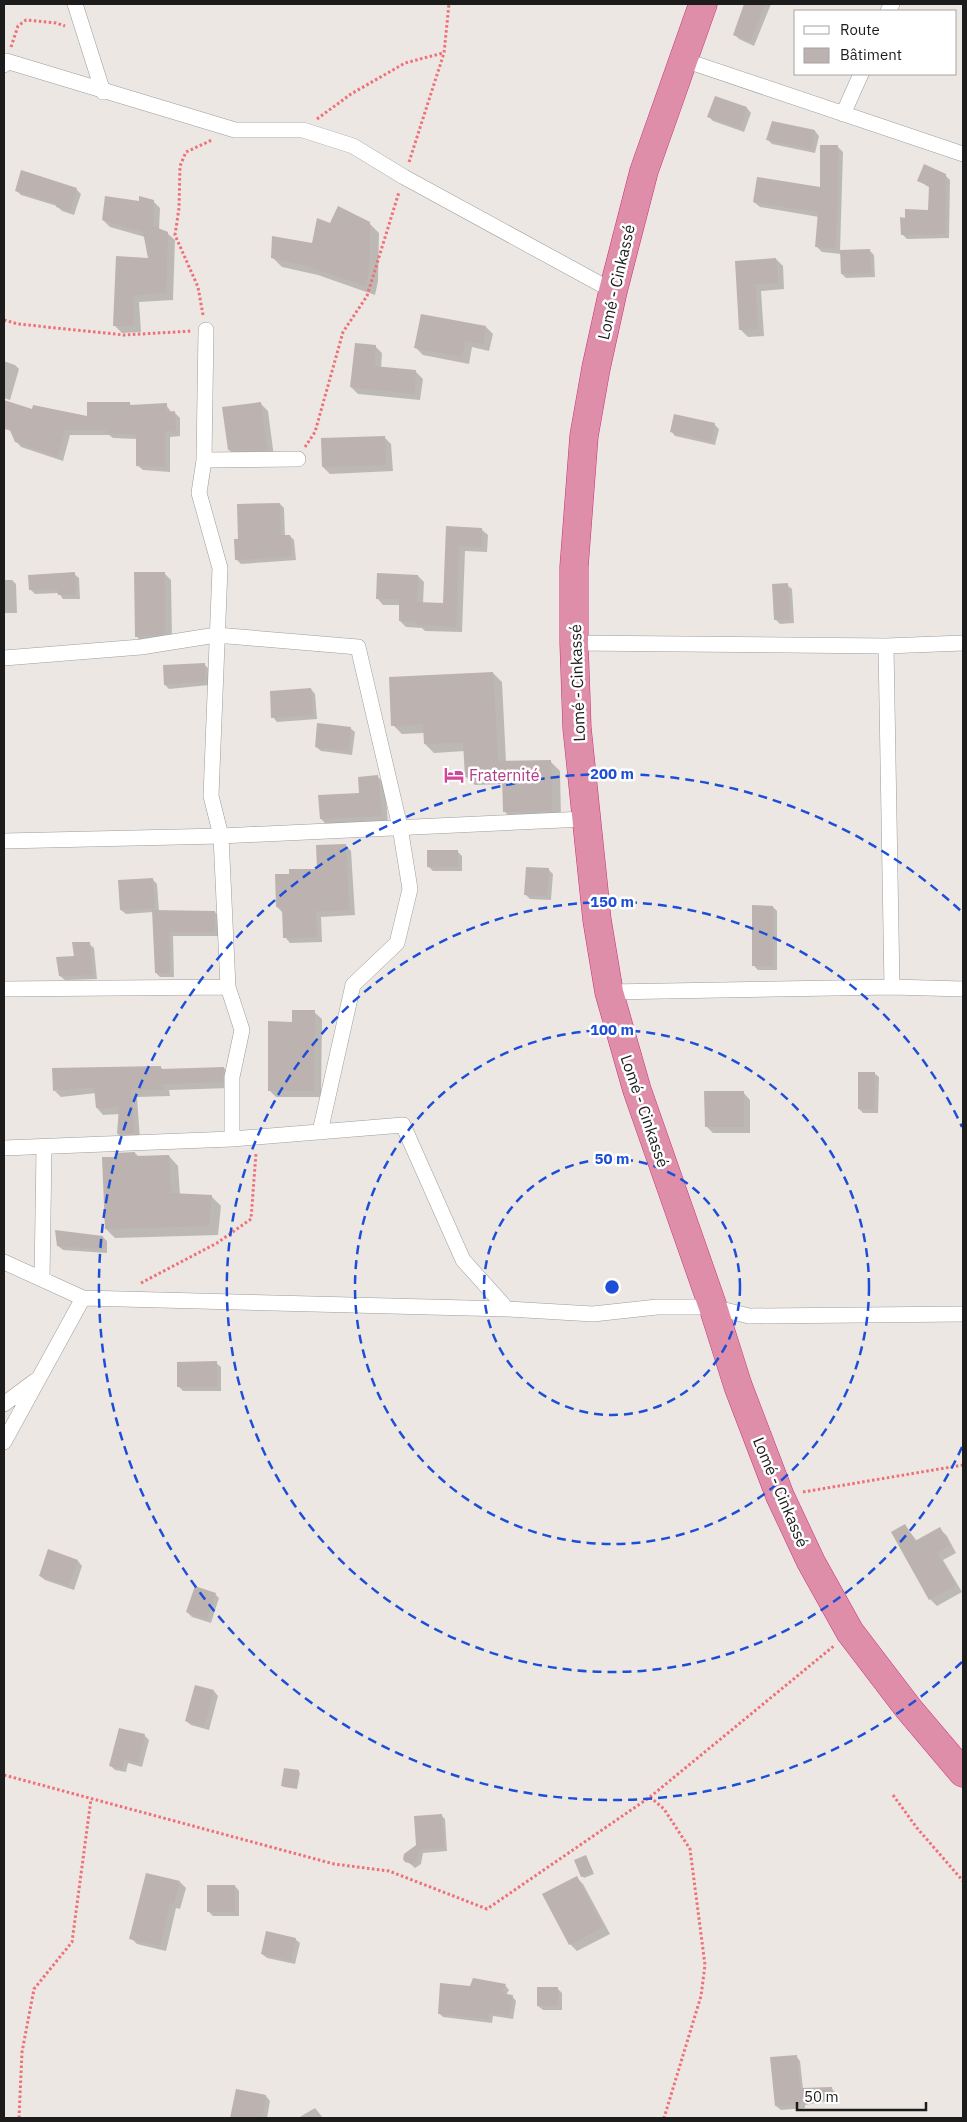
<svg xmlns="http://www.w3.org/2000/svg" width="967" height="2122" viewBox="0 0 967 2122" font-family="'IBM Plex Sans',sans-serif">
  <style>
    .shadow { fill: #0003 }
    .building { fill: #bcb2af }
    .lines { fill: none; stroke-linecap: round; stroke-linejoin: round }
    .street-casing { stroke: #9d9d9d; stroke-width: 16 }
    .highway-casing { stroke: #ca2f7e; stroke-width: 29 }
    .path { stroke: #ef7078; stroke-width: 3; stroke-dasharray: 2.5 2.5; stroke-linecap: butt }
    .street { stroke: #fff; stroke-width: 15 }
    .highway { stroke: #df8eaa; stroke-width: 28 }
    .ring { fill: none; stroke: #1d4ed8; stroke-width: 2.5; stroke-dasharray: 9 6 }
    .labels { text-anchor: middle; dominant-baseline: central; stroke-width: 5; stroke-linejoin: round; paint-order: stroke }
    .street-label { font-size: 16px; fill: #1c1c1c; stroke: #fff }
    .hotel-label { font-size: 16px; fill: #b23c85; stroke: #fff; text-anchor: start }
    .centre { fill: #1d4ed8; stroke: #fff; stroke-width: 2.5 }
    .ring-label { font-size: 15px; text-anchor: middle; font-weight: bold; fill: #1d4ed8; stroke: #fff; stroke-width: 5; stroke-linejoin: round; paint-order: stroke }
  </style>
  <rect width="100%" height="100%" fill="#ece7e2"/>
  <path class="shadow" d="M746,4H771L754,46L739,39L735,35Z
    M747,108L751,113L744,132L713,121L709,117Z
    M815,131L819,136L815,153L772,144L767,139Z
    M837,146L843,152L840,251L869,250L874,255L875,277L846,278L842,274L841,254L822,252L816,246L819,217L760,207L754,202L821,189Z
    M945,175L950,180L949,238L907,239L902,234L906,219L930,211V188L918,180Z
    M76,189L81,194L74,215L62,211L57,206L21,195L16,190Z
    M153,201L160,208L159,230L167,233L175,240L173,300L139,302L141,332L122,333L115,326L149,259L145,237L110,227L103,220L140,203Z
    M369,223L379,233L378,281L375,295L318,275L282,267L272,257L313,244L330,225Z
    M776,259L783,266L784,289L761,291L764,336L748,337L741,330L736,262Z
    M486,327L493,334L489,351L472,347L469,364L423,355L416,348Z
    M375,346L382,353L381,368L416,372L423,379L420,400L358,394L351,387Z
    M4,361L15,365L19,369L10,400L4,398Z
    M4,401L33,411L88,418L129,403L132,406L166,405L172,413H175L180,418V436L170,437V472L143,470L137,465V439L113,438L109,435H70L63,461L21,447L16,441L12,431L4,429Z
    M261,404L268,411L274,457H236L229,450Z
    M714,424L719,429L715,445L675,436L671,431Z
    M384,437L391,444L393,471L330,474L323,467Z
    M280,504L284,508L285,536H290L294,540L296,560L241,564L237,560L239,540Z
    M447,528L481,529L488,535L487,552L465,551L462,632L425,631L422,628L406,627L400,621V605H383L377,598L418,576L424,582L423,603L445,604Z
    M164,573L171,580L172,640L143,643L136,636Z
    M74,574L79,578L80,599H63L59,593L35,594L30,589Z
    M4,580H12L16,584L17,613H4Z
    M787,585L792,589L794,623L780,624L776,620Z
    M204,664L209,669V685L169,689L165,685Z
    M493,673L502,682L506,762H551L560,771L561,819L513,820L504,811L503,784L475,785L466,777L465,751L434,753L425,744L424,733L402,734L393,725Z
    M311,689L315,694L317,719L277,722L273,717Z
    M350,728L355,732L352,755L321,751L316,747Z
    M378,777L385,784L388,823L328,826L321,819L361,794Z
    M345,845L351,851L355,915L321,917L322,942L290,943L285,937L283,913L277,907L290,875L319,870Z
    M458,852L462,856V871H433L428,866Z
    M548,869L553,874L551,900L530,899L525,894Z
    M153,880L157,884L159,911L215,912L219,917V936H173L174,977H160L156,973L153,912L126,914L121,910Z
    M773,907L777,911V970H758L753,965Z
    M89,944L94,948L97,979L65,980L60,976Z
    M314,1012L322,1019L321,1097H276L269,1090Z
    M160,1067L164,1070L224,1068L230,1075L229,1088L169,1090L170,1096L137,1097L140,1140H125L118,1134L120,1114L103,1115L97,1108L96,1093L61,1097L55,1091Z
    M874,1073L879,1077L878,1113H863L859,1109Z
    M743,1092L750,1100V1133H713L706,1126Z
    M135,1153L139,1157L169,1156L178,1166L180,1195L211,1196L221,1206L218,1235L115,1238L106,1229L117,1158Z
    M103,1237L107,1241V1253L63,1250L58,1246Z
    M216,1363L221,1367V1391H183L179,1387Z
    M905,1526L917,1541L940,1529L947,1536L956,1553L943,1560L962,1592L937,1606L930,1599Z
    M78,1561L82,1566L74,1590L45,1580L40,1576Z
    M215,1594L219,1598L211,1623L192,1617L187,1612Z
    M214,1691L218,1696L209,1730L191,1725L186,1721Z
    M144,1735L149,1740L142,1767L128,1763L126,1772L115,1770L110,1765Z
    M298,1771L300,1773L297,1789L284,1787L282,1785Z
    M441,1815L445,1819L447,1851L423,1853L421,1864L415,1868L405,1859L417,1846Z
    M586,1857L594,1874L584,1878L582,1876Z
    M576,1877L583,1884L610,1934L577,1951L570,1944Z
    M180,1882L186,1888L180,1909L176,1908L166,1951L137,1944L131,1938Z
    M235,1886L239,1891V1916H213L208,1911Z
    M295,1939L300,1943L295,1964L267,1958L262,1954Z
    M474,1979L505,1985L509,1990L506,1995L512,1996L516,2001L513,2019L493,2016L492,2023L443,2017L439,2013L470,1987Z
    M557,1988L562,1993V2010H543L538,2006Z
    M796,2056L800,2061L803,2089L831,2088L836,2093L837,2099L805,2105V2108L781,2110L776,2106L772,2059Z
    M237,2090L266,2096L270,2101L267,2118H232Z
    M315,2108L323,2118H298Z"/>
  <path class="building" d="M744,4H765L750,42L733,35Z
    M715,96L747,107L740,128L707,117Z
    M772,121L815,130L811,149L766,140Z
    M820,145H838L837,215L835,248L815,247L818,212L753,202L757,177L820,187Z
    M924,164L946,174L945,234L901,235L900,217L905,218V209L928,210L929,186L917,181Z
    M21,170L77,188L70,211L56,207L57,204L15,191Z
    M105,196L139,201V196L154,200L153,226L168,232L166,293L133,295L134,326H113L116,256L148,258L143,232L102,220Z
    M338,206L370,222L369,271L366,286L307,266L271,258L272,236L312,243L317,218L330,223Z
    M870,249L871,273L841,274L840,250Z
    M776,258L778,283L755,284L758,329L739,330L735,261Z
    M421,314L486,326L483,344L465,341L462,357L414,348Z
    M355,343L376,345L374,366L416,370L414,394L350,387Z
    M4,400L32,409L33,405L87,416V402H130V405L167,403V412L175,411L176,431L165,432V467L136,466V434H106V430H65L58,457L15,442L9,428L4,426Z
    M261,402L267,450H228L222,407Z
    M674,414L715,423L711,441L670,432Z
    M385,436L386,465L322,467L321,438Z
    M280,503L281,535H290L292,556L235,560L234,539H238L237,504Z
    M446,526L482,528V547L459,546L456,627L417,625V622L399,621V599H376L377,573L418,575L417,602L443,603Z
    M75,572L76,595H58L57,589L29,590L28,575Z
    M134,572H165V634L135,637Z
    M788,583L790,619L774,620L772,584Z
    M205,663V681L164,685L163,665Z
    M493,672L498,761L551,760L552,811L503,812L502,775L465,777L463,742L424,744L423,724L391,726L389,677Z
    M311,688L313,715L271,718L270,691Z
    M317,723L351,727L348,751L315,747Z
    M378,775L382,816L320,819L318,795L359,793L358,777Z
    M346,844L349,910L316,911L317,937L283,938L282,907H276L275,874H289V869H317L316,845Z
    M427,850H458V867H427Z
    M526,867L549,868L547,896L524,895Z
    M153,878L155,908L120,910L118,880Z
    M752,905L773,906V966H752Z
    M152,910L215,911V932H169L170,973H155Z
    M72,942H90L93,975L59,976L56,957L74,956Z
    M292,1010H315L314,1091H268V1021L292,1022Z
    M161,1066V1069L224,1067L223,1082L163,1084L164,1090H131L134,1133L117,1134L119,1107L96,1108L94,1087L53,1091L52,1068Z
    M858,1072H875L874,1109H858Z
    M704,1091H744V1127H705Z
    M135,1152V1156L169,1155L171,1193L212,1195L209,1226L105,1229L102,1157H116V1153Z
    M55,1230L103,1236V1249L57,1246Z
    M217,1361V1387H177V1362Z
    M905,1524L915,1541L940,1527L950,1545L937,1553L956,1585L929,1600L891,1532Z
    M48,1549L78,1560L69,1586L39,1576Z
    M195,1586L216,1593L207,1619L186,1612Z
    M195,1685L214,1690L204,1726L185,1721Z
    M119,1728L145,1734L138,1763L124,1760L122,1769L109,1766Z
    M284,1768L299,1770L296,1788L281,1786Z
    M442,1814L444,1848L420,1849L416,1862L412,1864L405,1862L403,1859L404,1854L416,1845L414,1816Z
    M586,1855L593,1872L581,1877L574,1860Z
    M146,1873L180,1881L174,1904L170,1903L160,1946L129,1939Z
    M577,1876L603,1927L569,1945L542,1894Z
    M207,1885H235V1912H207Z
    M266,1931L296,1938L291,1961L261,1954Z
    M473,1978L506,1984L501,1993L513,1995L509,2016L489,2012L488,2019L438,2014L440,1983L470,1986Z
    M537,1987H558V2006H537Z
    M797,2055L800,2088L832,2087L833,2095L801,2101V2104L775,2106L770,2057Z
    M236,2089L266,2095L262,2118H230Z"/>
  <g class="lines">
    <defs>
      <path id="street" d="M75,4L103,92
        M888,11L892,4
        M684,60L963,154
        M4,65L6,61L235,130H303L353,146L404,177L613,291
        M843,114L861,74
        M206,330L204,460L199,493L220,568L211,796L221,836L228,987L242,1030L232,1077V1139
        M204,460L298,459
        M574,643L886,646
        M4,658L141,647L216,635L358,647L400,827L410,889L397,943L353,985L320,1132
        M4,841L221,836L585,819
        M892,987L886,646L963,643
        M4,989L228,987
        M609,992L892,987L963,989
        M4,1148L232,1139L403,1125L463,1260L507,1309
        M4,1262L83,1298L507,1309L593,1314L657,1307H713L749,1316L963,1314
        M42,1279L44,1148
        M4,1404L35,1381
        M4,1442L83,1298"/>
      <path id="highway" d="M703,4L644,171L613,291L596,368L584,436L574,567V643L577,728L597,920L609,992L637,1090L713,1307L738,1386L780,1496L811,1562L850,1632L908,1708L963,1773"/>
    </defs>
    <use href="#street" class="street-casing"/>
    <use href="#highway" class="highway-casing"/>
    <path class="path" d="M11,47L18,26L26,20L56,23L65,26
      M317,119L351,94L405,63L443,53
      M409,162L444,53L449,4
      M203,315L198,287L175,235L179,208L180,166L186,152L212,140
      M4,320L18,324L124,335L192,331
      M305,447L315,432L343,332L367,296L399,192
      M141,1283L217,1243L251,1219L256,1153
      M803,1492L963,1465
      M4,1775L334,1864L389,1871L487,1909L650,1797L835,1645
      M893,1795L917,1828L963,1881
      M650,1797L664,1809L690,1849L705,1965L701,1996L664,2118
      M19,2118L22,2052L34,1989L72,1942L91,1799"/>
    <use href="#street" class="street"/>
    <use href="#highway" class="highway"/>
  </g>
  <g class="ring">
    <circle cx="612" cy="1287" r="128"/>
    <circle cx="612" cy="1287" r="257"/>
    <path d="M962 1447A385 385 0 1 1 962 1127"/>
    <path d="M962 1662A513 513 0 1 1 962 912"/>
  </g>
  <defs>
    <symbol id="hotel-bare" viewBox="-9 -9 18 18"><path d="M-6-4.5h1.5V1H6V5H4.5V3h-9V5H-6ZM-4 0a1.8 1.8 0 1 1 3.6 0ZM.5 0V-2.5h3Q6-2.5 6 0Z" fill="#d1479c" stroke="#fff" stroke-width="2.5" paint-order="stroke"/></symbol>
  </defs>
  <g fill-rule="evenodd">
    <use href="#hotel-bare" x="440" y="761" width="28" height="28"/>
  </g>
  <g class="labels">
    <g class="street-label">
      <text transform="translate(616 282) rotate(-77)">Lomé - Cinkassé</text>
      <text transform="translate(577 683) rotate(-92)">Lomé - Cinkassé</text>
      <text transform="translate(645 1111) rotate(71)">Lomé - Cinkassé</text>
      <text transform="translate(781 1492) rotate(67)">Lomé - Cinkassé</text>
    </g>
    <g class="hotel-label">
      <text x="469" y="775">Fraternité</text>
    </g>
  </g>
  <circle cx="612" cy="1287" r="8" class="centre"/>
  <g class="ring-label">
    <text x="612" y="779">200 m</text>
    <text x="612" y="907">150 m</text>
    <text x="612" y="1035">100 m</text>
    <text x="612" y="1164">50 m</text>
  </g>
  <rect width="967" height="2122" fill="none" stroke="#1c1c1c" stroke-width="10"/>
  <rect x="794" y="10" width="162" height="65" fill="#ffffff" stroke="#a4a4a4"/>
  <rect x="804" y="26" width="25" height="8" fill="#ffffff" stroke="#a4a4a4"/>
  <text x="840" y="35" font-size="15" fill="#1c1c1c">Route</text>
  <rect x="804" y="48" width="25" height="15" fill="#bcb2af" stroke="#a4a4a4"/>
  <text x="840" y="60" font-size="15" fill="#1c1c1c">Bâtiment</text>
  <path d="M797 2102v8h129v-8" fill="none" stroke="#1c1c1c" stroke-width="2.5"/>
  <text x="804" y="2102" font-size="15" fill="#1c1c1c" stroke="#ffffff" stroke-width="4" paint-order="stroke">50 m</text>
</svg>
